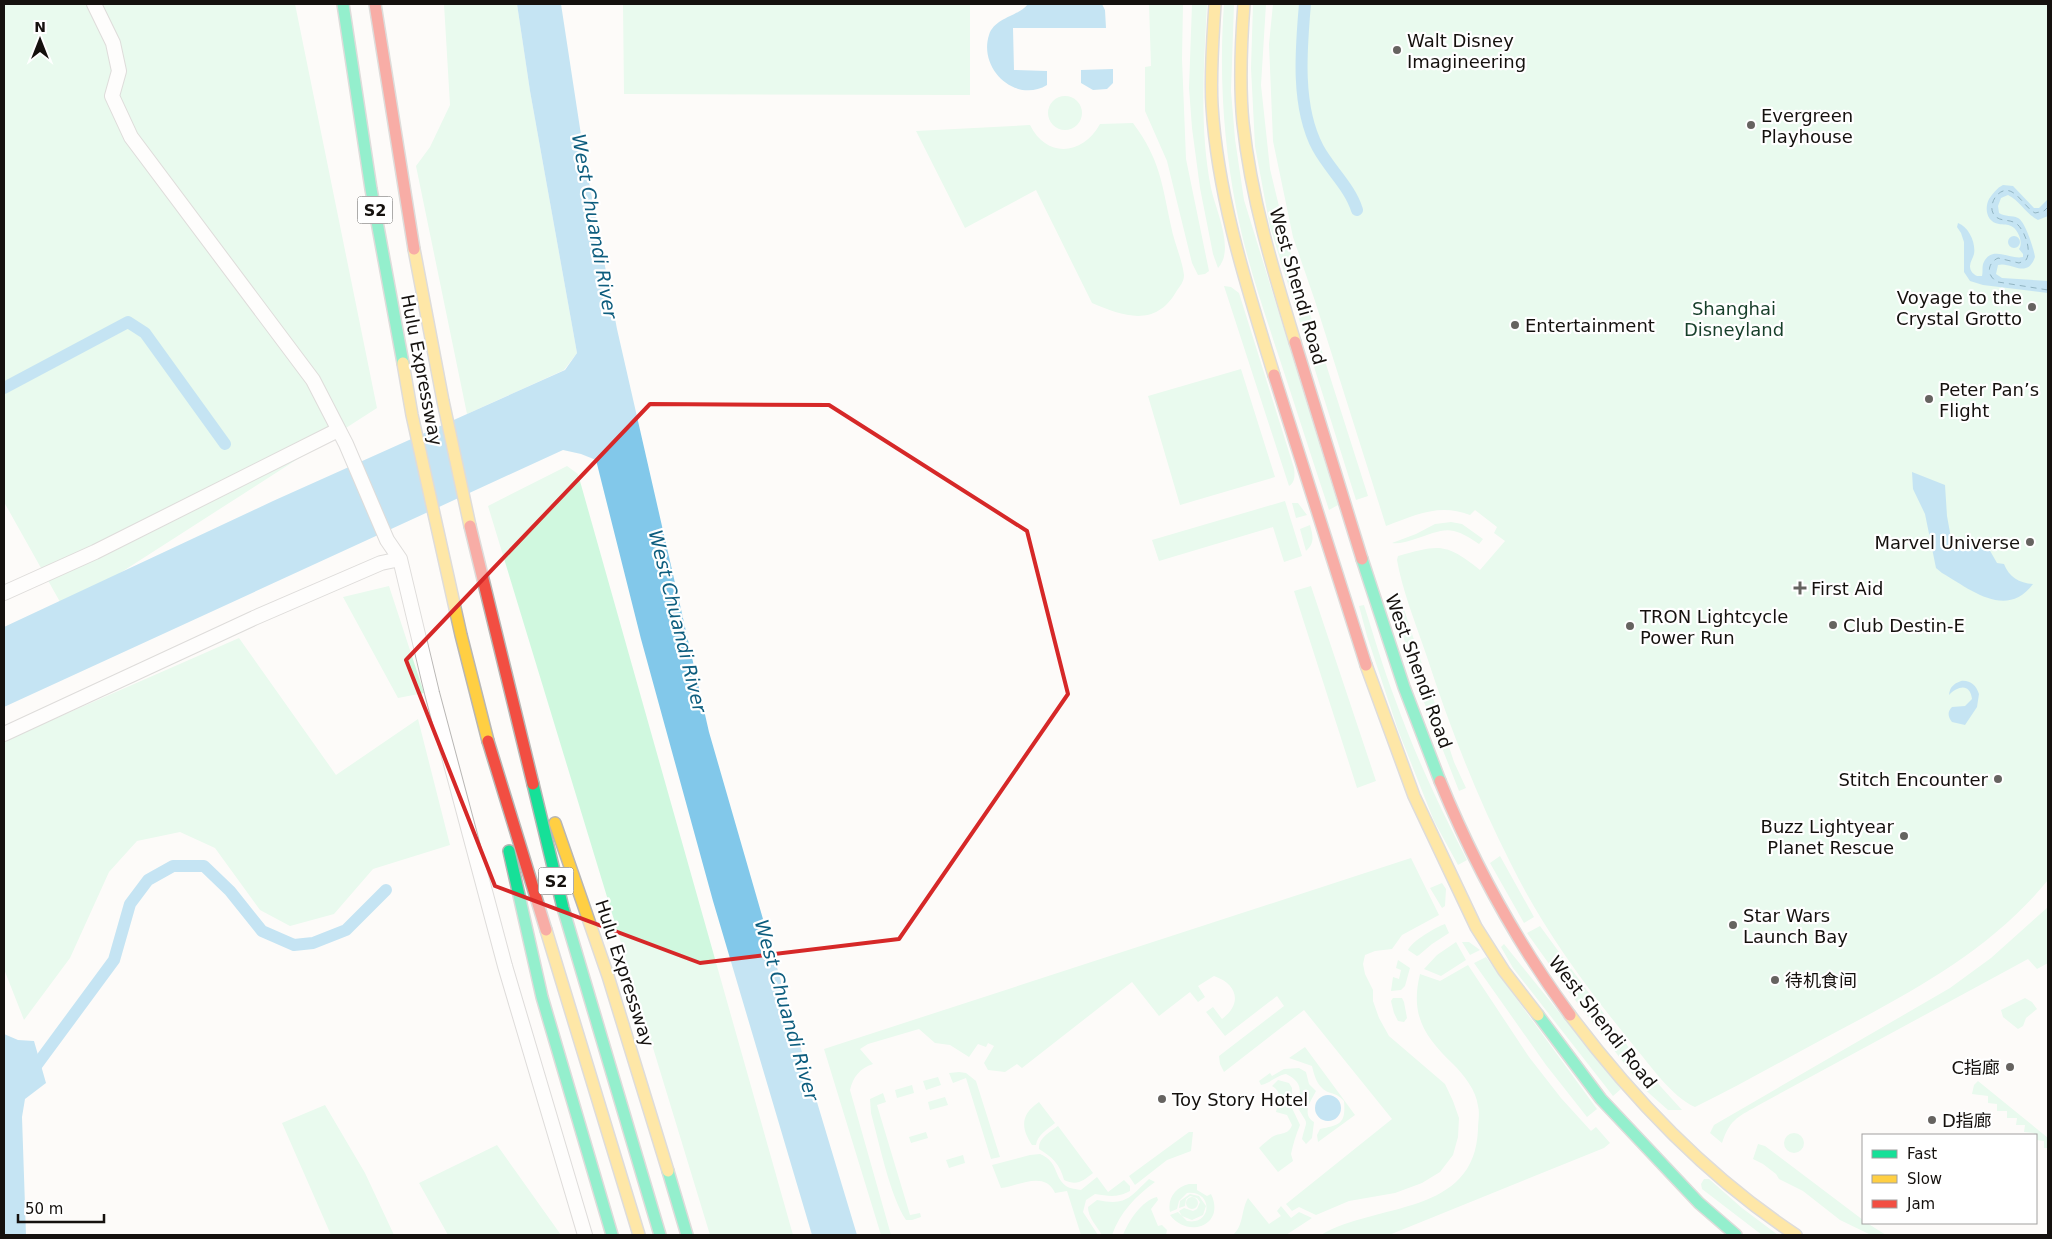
<svg xmlns="http://www.w3.org/2000/svg" width="2052" height="1239" viewBox="0 0 2052 1239" font-family="'DejaVu Sans','Noto Sans SC',sans-serif">
  <style>
    .green { fill: #d0f8df }
    .water { fill: #82c8ea }
    .lines { fill: none; stroke-linecap: round; stroke-linejoin: round }
    .canal { stroke: #82c8ea; stroke-width: 12 }
    .ferry { stroke: #0d5d7e; stroke-width: 1; stroke-dasharray: 6 5; stroke-linecap: butt }
    .street-casing { stroke: #b8b6b4; stroke-width: 16 }
    .fast-casing { stroke: #b8b6b4; stroke-width: 14 }
    .slow-casing { stroke: #b8b6b4; stroke-width: 14 }
    .jam-casing { stroke: #b8b6b4; stroke-width: 14 }
    .street { stroke: #fffefe; stroke-width: 14 }
    .fast { stroke: #16e098; stroke-width: 11 }
    .slow { stroke: #ffcf43; stroke-width: 11 }
    .jam { stroke: #f24e42; stroke-width: 11 }
    .marked { fill: none; stroke: #d62828; stroke-width: 4; stroke-linejoin: round }
    .poi-dot { fill: #666360; stroke: #fff; stroke-width: 2 }
    .labels { text-anchor: middle; dominant-baseline: central; stroke-width: 4.5; stroke-linejoin: round; paint-order: stroke }
    .shield { fill: #fff; stroke: #5b5856; stroke-width: 1 }
    .shield-label { font-size: 16px; font-weight: bold; fill: #15110e }
    .poi-label { font-size: 18px; fill: #15110e; stroke: #fff; text-anchor: start }
    .street-label { font-size: 18px; fill: #15110e; stroke: #fff }
    .park-label { font-size: 18px; fill: #173f2a; stroke: #fff }
    .water-label { font-size: 19px; font-style: italic; fill: #0d5d7e; stroke: #fff }
  </style>
  <rect width="100%" height="100%" fill="#fdfbf9"/>
  <path class="green" d="M4,4H295L377,408L64,609L4,502Z
    M444,4H517L530,91L577,353L564,370L467,414L416,166L430,147L450,105Z
    M623,4H970V95L624,94Z
    M1149,4H1183L1182,59L1186,159L1209,271L1205,274L1198,275L1192,263L1167,161L1145,111V67L1151,66Z
    M1192,4H1207C1204,65 1199,127 1211,188C1216,211 1235,250 1218,268L1213,254L1200,188L1192,128L1189,88Z
    M1224,4H1234L1231,91L1235,139L1244,200L1338,505L1329,510C1311,456 1294,402 1276,348C1261,302 1245,255 1236,207C1223,140 1219,71 1224,4Z
    M1253,4H1266L1261,85L1270,169L1289,248L1368,496L1356,500L1270,227L1255,146L1251,68Z
    M1273,4H2048V880C1989,953 1904,996 1823,1039C1780,1062 1738,1086 1695,1107C1672,1097 1650,1065 1634,1046C1588,990 1543,929 1511,864C1477,797 1450,728 1427,657C1417,627 1402,590 1397,560L1398,556C1439,545 1445,542 1480,570L1505,541L1494,533L1497,527L1475,510L1470,515C1439,503 1416,515 1386,526L1315,301L1293,237L1273,141L1269,44Z
    M1048 113a17 17 0 1 1 34 0a17 17 0 1 1-34 0Z
    M1133,123C1160,159 1162,184 1171,226C1174,242 1182,259 1184,275C1184,282 1180,286 1176,292C1155,328 1123,316 1092,303L1036,190L965,228L916,131L1030,125C1047,159 1083,155 1100,124Z
    M1224,286L1231,287L1239,293L1294,468C1295,476 1295,482 1289,486Z
    M1241,369L1275,477L1180,505L1148,396Z
    M567,466L578,474L793,1235H710L488,506Z
    M1285,501L1302,556L1284,562L1273,527L1159,561L1152,540Z
    M1292,503H1298L1307,515L1296,518Z
    M1451,522L1462,524L1483,539L1479,544C1448,523 1445,530 1412,540C1405,542 1399,544 1392,543L1416,534L1435,524Z
    M1310,525C1313,536 1315,543 1306,551L1300,529Z
    M389,586L424,693L398,698L343,597Z
    M1311,586L1376,781L1357,788L1294,591Z
    M1399,594L1454,762L1466,788L1459,791L1422,697L1391,597Z
    M1364,605C1374,636 1383,668 1395,699C1415,755 1440,808 1467,860L1458,865L1434,821L1398,730L1367,636L1359,606Z
    M239,638L336,775L418,719L450,845L373,869L334,914L290,926L260,910L215,848L180,832L137,841L109,872L70,958L24,1020L4,969V741Z
    M1500,856L1534,917L1524,923L1490,863Z
    M1411,858L1439,915L1402,935L1392,949L1375,951L1365,955L1363,964L1365,974L1373,990V1001L1379,1018L1389,1036L1445,1084L1453,1101L1459,1118L1458,1137L1453,1155L1440,1172L1422,1183L1395,1193L1349,1201L1316,1215L1299,1207L1292,1211L1286,1204L1392,1119L1304,1010L1224,1072L1220,1064L1219,1056L1284,1006L1277,996L1225,1036L1206,1012L1213,1007L1222,1019C1243,1003 1237,984 1214,976L1198,986L1205,997L1198,1002L1190,992L1159,1016L1132,982L1022,1068L1017,1064L1005,1072L988,1070L984,1063L994,1046L988,1043L986,1047L978,1044L969,1057L950,1045L935,1043L919,1029L868,1044L860,1049L873,1064C860,1068 853,1077 850,1090L891,1235H881L824,1049Z
    M1442,883L1446,889L1445,906L1442,908L1430,888Z
    M2048,907V963L2037,969L2028,959L1757,1106C1736,1118 1730,1120 1722,1143L1710,1133L1714,1125L1950,988L1991,958Z
    M1445,924L1449,933L1432,944L1419,955L1417,956L1408,950C1412,941 1436,927 1445,924Z
    M1540,926L1643,1067L1634,1076L1569,992L1527,933Z
    M1456,942L1466,960L1441,976L1424,969L1437,955Z
    M1462,942H1469L1480,950L1470,955Z
    M1504,944L1621,1089L1613,1096L1513,968L1501,947Z
    M1486,957L1597,1109L1587,1117L1546,1065L1474,963Z
    M1398,960L1410,968L1405,986L1401,990L1391,991L1393,977L1399,979L1401,970L1396,968Z
    M1468,965L1529,1057L1561,1098L1591,1131L1596,1127L1610,1143L1604,1148L1389,1235H1321C1376,1202 1475,1217 1478,1129C1478,1122 1480,1113 1478,1106C1476,1090 1464,1075 1453,1064C1424,1036 1410,1015 1420,974L1440,981Z
    M1393,998H1402L1404,1002L1407,1018L1404,1022L1398,1021L1394,1013L1391,1001Z
    M2025,998L2032,1002L2037,1009L2026,1018L2023,1026L2018,1029L2003,1017L2001,1010Z
    M1305,1047L1355,1115L1318,1142L1317,1135L1320,1129C1340,1125 1346,1124 1344,1101C1335,1091 1330,1095 1323,1089C1316,1083 1314,1074 1312,1066L1289,1058Z
    M1299,1068L1306,1072L1309,1084L1316,1091C1311,1101 1301,1114 1314,1122L1312,1138L1306,1144L1302,1139C1307,1117 1309,1127 1298,1108C1300,1091 1304,1083 1286,1074C1275,1076 1271,1083 1261,1085L1259,1081L1270,1073L1272,1076L1284,1069Z
    M959,1072L966,1073L976,1081L1000,1157L991,1159L966,1078L953,1083L949,1073Z
    M938,1077L941,1085L926,1090L923,1081Z
    M1652,1077L1682,1110H1668L1642,1087Z
    M1278,1080L1289,1083L1292,1088V1108L1300,1125C1296,1135 1293,1144 1291,1154L1293,1161L1278,1172L1259,1148C1263,1144 1268,1140 1272,1137C1280,1132 1288,1136 1292,1125L1287,1115L1276,1112C1278,1103 1284,1093 1272,1086Z
    M1978,1081L2048,1138V1148H2044V1141L2036,1140L2034,1133L2024,1132L2025,1125H2016L2017,1118H2007V1111H1997V1104L1988,1103V1096L1972,1094L1974,1085Z
    M912,1085L914,1093L897,1098L895,1090Z
    M883,1093L886,1102L877,1105L910,1215L920,1213L921,1217L912,1220H906C890,1196 879,1142 871,1113L870,1099Z
    M945,1097L948,1105L930,1110L928,1102Z
    M1039,1102L1055,1123C1048,1129 1037,1135 1036,1145H1032C1021,1128 1020,1115 1039,1102Z
    M325,1105L365,1173L394,1235H331L282,1123Z
    M1058,1126L1093,1173C1083,1181 1077,1186 1064,1180C1060,1164 1052,1157 1039,1149C1038,1138 1050,1132 1058,1126Z
    M926,1132L928,1138L911,1143L909,1137Z
    M1189,1132H1193L1191,1151L1167,1160L1135,1185L1129,1176Z
    M1784 1143a10 10 0 1 1 20 0a10 10 0 1 1-20 0Z
    M1758,1144L1765,1146L1863,1220V1223H1867L1886,1235H1871L1840,1220L1803,1191L1779,1179L1776,1174L1763,1164L1753,1159Z
    M497,1145L561,1235H448L419,1183Z
    M1040,1154C1059,1162 1053,1176 1066,1186C1070,1189 1077,1189 1081,1190L1097,1177L1108,1192L1124,1180L1130,1186V1191C1117,1198 1109,1196 1095,1194L1086,1200L1083,1212L1098,1235H1081L1067,1191L1055,1193C1045,1170 1018,1186 1001,1188L992,1165L1030,1155Z
    M963,1155L965,1163L949,1168L946,1160Z
    M1149,1179L1155,1182C1136,1196 1120,1212 1112,1235H1102C1097,1226 1088,1218 1088,1207L1097,1200C1126,1206 1129,1198 1149,1179Z
    M1704,1179H1709L1742,1208L1778,1235H1762L1702,1189L1701,1184Z
    M1189,1184H1197V1190L1207,1196L1211,1194C1226,1225 1188,1239 1170,1215L1178,1212L1187,1221C1212,1226 1214,1190 1187,1193L1179,1201L1177,1209L1170,1212C1167,1198 1176,1187 1189,1184Z
    M1190,1194L1199,1196L1206,1206L1203,1215L1192,1220L1182,1216L1179,1211L1184,1208L1193,1211L1197,1209L1200,1202L1197,1198L1190,1196L1186,1199L1185,1206L1179,1208L1180,1201Z
    M1186 1203a6 6 0 1 1 12 0a6 6 0 1 1-12 0Z
    M1157,1197L1158,1200L1151,1209L1158,1226L1162,1225L1167,1230L1166,1235H1123C1128,1222 1142,1200 1157,1197Z
    M1248,1198L1269,1224L1281,1216L1277,1211L1281,1206L1291,1218L1299,1212L1312,1218L1286,1235H1233C1244,1225 1241,1210 1248,1198Z"/>
  <path class="water" d="M517,4H561L585,161L617,329L709,732L789,1009L857,1235H812L713,901L641,639L596,460L581,454L563,450L4,707V627L273,501L565,370L577,353L530,91Z
    M1028,4H1102L1105,10L1106,28H1013L1014,70L1047,71V85C1016,104 978,69 989,35C995,17 1018,17 1028,4Z
    M1113,69V83L1107,89L1093,90L1081,83V70Z
    M2003,185L2013,186L2034,208H2039L2048,199V216L2038,220C2026,214 2020,201 2008,195L2001,198L1998,206L1999,213C2005,217 2012,215 2018,218C2025,221 2034,249 2035,257C2027,280 2011,261 1998,265L1996,274L2002,278L2048,281V293L1983,285L1970,281L1964,272V242L1961,233L1957,227L1958,223C1969,227 1976,243 1974,254C1973,258 1970,262 1970,266C1970,271 1973,274 1977,276H1982C1983,272 1982,268 1983,264C1991,244 2009,260 2023,257V254L2019,249C2024,242 2017,228 2011,226C2008,224 2003,225 1999,224C1987,222 1984,209 1989,199C1993,193 1997,188 2003,185Z
    M2008 242a6 6 0 1 1 12 0a6 6 0 1 1-12 0Z
    M1912,472L1945,485L1947,516L1951,538L1953,540L1985,542L1997,563L2004,564C2009,577 2019,583 2033,584C2006,620 1970,589 1942,573L1936,568L1925,514L1913,489Z
    M1961,681C1970,680 1976,685 1979,694L1977,707L1965,725L1952,722C1948,717 1947,712 1952,707L1965,706L1972,699C1970,683 1958,686 1949,695C1950,687 1953,684 1961,681Z
    M4,1034L18,1040L34,1041L46,1083L25,1099L22,1117L26,1235H4Z
    M1315 1108a13 13 0 1 1 26 0a13 13 0 1 1-26 0Z"/>
  <g class="lines">
    <path class="canal" d="M1305,4C1301,49 1296,107 1318,148C1330,170 1350,187 1357,210
      M4,388L128,322L145,333L225,444
      M30,1074L114,960L130,904L148,880L173,866H204L230,891L262,931L294,945L313,943L346,930L386,890"/>
    <path class="ferry" d="M2048,207L2044,211L2035,213C2026,208 2021,197 2012,192C2000,185 1988,203 1993,213C1998,223 2009,218 2017,224C2025,231 2032,251 2026,260L2019,263L1998,258C1986,264 1987,277 1998,282L2048,290"/>
    <defs>
      <path id="street" d="M94,4L113,43L119,71L112,96L131,137L313,380L346,444L387,540L400,559L432,693L505,966L585,1235
        M4,593L95,552L338,430
        M4,734L254,618L381,563L400,559"/>
      <path id="fast" d="M343,4L371,189L403,363
        M1362,559L1404,687L1440,781
        M533,784L563,908L660,1235
        M509,851L542,997L612,1235
        M1538,1015L1601,1099L1699,1203L1736,1235
        M668,1171L687,1235"/>
      <path id="slow" d="M1215,4C1213,38 1210,72 1212,106C1218,199 1247,287 1274,375
        M1244,4C1241,43 1239,83 1243,123C1251,198 1273,270 1295,342
        M414,249L443,401L470,526
        M403,363L412,415L461,635L488,741
        M1366,665L1414,796L1476,927L1504,971L1538,1015
        M555,823L608,976L668,1171
        M546,930L639,1235
        M1570,1015C1633,1099 1708,1177 1796,1235"/>
      <path id="jam" d="M375,4L414,249
        M1295,342L1362,559
        M1274,375L1366,665
        M470,526L533,784
        M488,741L546,930
        M1440,781C1474,864 1517,943 1570,1015"/>
    </defs>
    <use href="#street" class="street-casing"/>
    <use href="#fast" class="fast-casing"/>
    <use href="#slow" class="slow-casing"/>
    <use href="#jam" class="jam-casing"/>
    <use href="#street" class="street"/>
    <use href="#fast" class="fast"/>
    <use href="#slow" class="slow"/>
    <use href="#jam" class="jam"/>
  </g>
  <path d="M0 0H2052V1239H0ZM650,404L829,405L1027,531L1068,694L899,939L700,963L495,886L406,660Z" fill="#fdfbf9" fill-opacity=".55" fill-rule="evenodd"/>
  <path class="marked" d="M650,404L829,405L1027,531L1068,694L899,939L700,963L495,886L406,660Z"/>
  <g class="poi-dot">
    <circle cx="1397" cy="50" r="5"/>
    <circle cx="1751" cy="125" r="5"/>
    <circle cx="2032" cy="307" r="5"/>
    <circle cx="1515" cy="325" r="5"/>
    <circle cx="1929" cy="399" r="5"/>
    <circle cx="2030" cy="542" r="5"/>
    <path d="M1797.5 580.5h5v5h5v5h-5v5h-5v-5h-5v-5h5z"/>
    <circle cx="1833" cy="625" r="5"/>
    <circle cx="1630" cy="626" r="5"/>
    <circle cx="1998" cy="779" r="5"/>
    <circle cx="1904" cy="836" r="5"/>
    <circle cx="1733" cy="925" r="5"/>
    <circle cx="1775" cy="980" r="5"/>
    <circle cx="2010" cy="1067" r="5"/>
    <circle cx="1162" cy="1099" r="5"/>
    <circle cx="1932" cy="1120" r="5"/>
  </g>
  <g class="labels">
    <g class="shield">
      <rect x="357.5" y="196.5" width="35" height="27" rx="4"/>
      <rect x="538.5" y="867.5" width="35" height="27" rx="4"/>
    </g>
    <g class="shield-label">
      <text x="375" y="210">S2</text>
      <text x="556" y="881">S2</text>
    </g>
    <g class="poi-label">
      <text x="1407" y="40">Walt Disney<tspan x="1407" dy="21">Imagineering</tspan></text>
      <text x="1761" y="115">Evergreen<tspan x="1761" dy="21">Playhouse</tspan></text>
      <text x="2022" y="297" text-anchor="end">Voyage to the<tspan x="2022" dy="21">Crystal Grotto</tspan></text>
      <text x="1525" y="325">Entertainment</text>
      <text x="1939" y="389">Peter Pan’s<tspan x="1939" dy="21">Flight</tspan></text>
      <text x="2020" y="542" text-anchor="end">Marvel Universe</text>
      <text x="1811" y="588">First Aid</text>
      <text x="1640" y="616">TRON Lightcycle<tspan x="1640" dy="21">Power Run</tspan></text>
      <text x="1843" y="625">Club Destin-E</text>
      <text x="1988" y="779" text-anchor="end">Stitch Encounter</text>
      <text x="1894" y="826" text-anchor="end">Buzz Lightyear<tspan x="1894" dy="21">Planet Rescue</tspan></text>
      <text x="1743" y="915">Star Wars<tspan x="1743" dy="21">Launch Bay</tspan></text>
      <text x="1785" y="980">待机食间</text>
      <text x="2000" y="1067" text-anchor="end">C指廊</text>
      <text x="1172" y="1099">Toy Story Hotel</text>
      <text x="1942" y="1120">D指廊</text>
    </g>
    <g class="street-label">
      <text transform="translate(1298 286) rotate(74)">West Shendi Road</text>
      <text transform="translate(422 370) rotate(79)">Hulu Expressway</text>
      <text transform="translate(1419 671) rotate(70)">West Shendi Road</text>
      <text transform="translate(625 973) rotate(72)">Hulu Expressway</text>
      <text transform="translate(1603 1022) rotate(52)">West Shendi Road</text>
    </g>
    <g class="park-label">
      <text x="1734" y="308">Shanghai<tspan x="1734" dy="21">Disneyland</tspan></text>
    </g>
    <g class="water-label">
      <text transform="translate(595 226) rotate(80)">West Chuandi River</text>
      <text transform="translate(678 621) rotate(76)">West Chuandi River</text>
      <text transform="translate(787 1010) rotate(74)">West Chuandi River</text>
    </g>
  </g>
  <rect width="2052" height="1239" fill="none" stroke="#15110e" stroke-width="10"/>
  <rect x="1862" y="1134" width="175" height="90" fill="#ffffff" stroke="#a1a09f"/>
  <rect x="1872" y="1150" width="25" height="8" fill="#16e098" stroke="#a1a09f"/>
  <text x="1907" y="1159" font-size="15" fill="#15110e">Fast</text>
  <rect x="1872" y="1175" width="25" height="8" fill="#ffcf43" stroke="#a1a09f"/>
  <text x="1907" y="1184" font-size="15" fill="#15110e">Slow</text>
  <rect x="1872" y="1200" width="25" height="8" fill="#f24e42" stroke="#a1a09f"/>
  <text x="1907" y="1209" font-size="15" fill="#15110e">Jam</text>
  <g transform="translate(40 40)" stroke="#ffffff" stroke-width="4" paint-order="stroke">
  <path d="M0-4L9 19L0 12L-9 19Z" fill="#15110e"/>
  <text y="-8" font-size="14" font-weight="bold" text-anchor="middle" fill="#15110e">N</text>
  </g>
  <path d="M18 1214v8h86v-8" fill="none" stroke="#15110e" stroke-width="2.5"/>
  <text x="25" y="1214" font-size="15" fill="#15110e" stroke="#ffffff" stroke-width="4" paint-order="stroke">50 m</text>
</svg>
